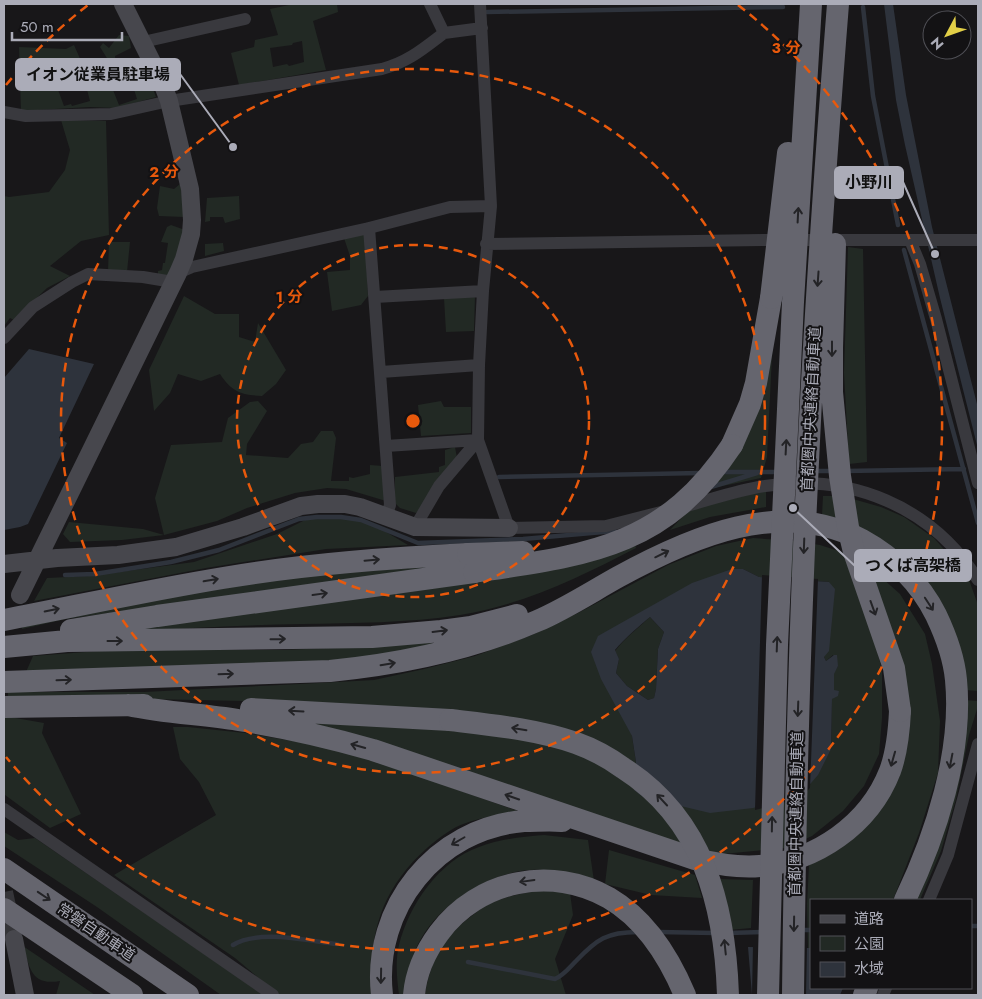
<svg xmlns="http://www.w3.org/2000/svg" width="982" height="999" viewBox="0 0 982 999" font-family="Jost,'Noto Sans JP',sans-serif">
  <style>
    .green { fill: #222924; fill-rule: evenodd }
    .water { fill: #2e333c; fill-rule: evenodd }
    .pier { fill: #181719 }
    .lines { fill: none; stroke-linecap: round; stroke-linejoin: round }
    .stream { stroke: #2e333c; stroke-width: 4.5 }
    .secondary-tunnel { stroke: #353539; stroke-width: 18; stroke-dasharray: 18 9; stroke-linecap: butt }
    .street { stroke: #39393e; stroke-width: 12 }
    .secondary { stroke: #47474d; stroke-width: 18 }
    .highway { stroke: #65656e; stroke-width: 22 }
    .highway-bridge { stroke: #65656e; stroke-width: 22 }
    .oneway { stroke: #232326 }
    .ring { fill: none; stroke: #e8590c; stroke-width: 2.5; stroke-dasharray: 9 6 }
    .labels { text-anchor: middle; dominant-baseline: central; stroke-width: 4; stroke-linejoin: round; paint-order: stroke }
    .street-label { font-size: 15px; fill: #abacb8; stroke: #131214 }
    .centre { fill: #e8590c; stroke: #131214; stroke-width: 2.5 }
    .ring-label { font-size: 15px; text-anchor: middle; font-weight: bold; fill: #e8590c; stroke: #131214; stroke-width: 4; stroke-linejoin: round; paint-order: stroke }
    .leader { fill: none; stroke: #abacb8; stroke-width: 2 }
    .callout-dot { fill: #abacb8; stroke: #131214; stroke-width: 2 }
    .callout { fill: #abacb8; stroke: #abacb8; stroke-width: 2 }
    .callout-label { font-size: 16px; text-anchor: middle; font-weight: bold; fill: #111 }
  </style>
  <rect width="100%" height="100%" fill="#181719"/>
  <path class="green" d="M294,4H337L338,12L313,21L326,70L239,85L231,53L254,47L255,40L278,35L270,9ZM302,41L304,62L289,66L287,64L273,67L270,48L292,45L293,43Z
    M119,35L129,36L131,48L115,56L116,64L110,63L100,47L103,43L109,48Z
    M74,45L82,63L56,72L53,64L38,70L46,91L57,87L64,106L71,104L72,106L90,101L85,82L102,77L123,79L144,73L152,86L156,97L116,108L90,107L21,111L19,47L66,49ZM132,83L137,99L119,105L113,90Z
    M61,120L106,121L109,235L81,241L50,266L70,276L47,288L14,320L10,318L4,326V196L9,197L49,192L65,170L70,150Z
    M180,184L184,205V217L159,216L157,208L160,186L174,189Z
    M239,196L240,219L225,223L223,217H210V221L205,222L207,198Z
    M171,225L185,230L181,249L168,277L158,275V271L162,270L163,263H165L168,243L161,242L167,227Z
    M365,234L368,296L361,305L332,311L327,272L350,270V256L344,238Z
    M109,242H130L127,272H108Z
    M223,243L224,251L205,256V244Z
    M848,247L863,249L867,462L849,464L844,373Z
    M184,296L215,314H239V337L255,342L258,323L286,370L276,384L262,396C241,395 232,392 220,374L201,381L178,374L170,393L154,411L149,370Z
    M475,296L474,331L446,332L444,298Z
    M773,336L767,457L761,478L713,488Z
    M258,401L267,411L247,444L246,455L288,458L301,444L313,442L321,431H333L336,438L331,481H349V477L353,478L370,474V465L383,466L386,501L346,489L327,488L295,493L247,508L217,521L164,535L122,540L70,542L63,534L69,522L143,529L164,535L155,498L171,445L222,442L228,418L250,402Z
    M441,401L444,407H471V433L421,436L418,405Z
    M455,447L457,458L419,510L416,513L400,508L395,503V477L439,472V467L445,465V450Z
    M766,490V507L710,517L670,530L689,510Z
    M823,496H833L837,520L822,515Z
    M853,499L881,507L904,517L934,538L968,577L978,605V691L965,690L963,658L858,527Z
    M315,515L345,517L376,526L408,545L326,549L206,568L34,601L47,578L89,576L194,562L277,534Z
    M753,538L793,541L820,545L848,554L871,627L882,670V718L879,754L864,786L843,811L812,836L786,848L723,854L710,853L307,725L337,703L8,696V692H144L300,684L374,680L424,669L475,656L532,635L578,613L668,565L716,546ZM743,569L759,577L829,582L824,657L826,661L833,655L838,666L833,674L834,691H839L832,699L831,749L634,790L636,762L632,736L599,636Z
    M635,544L636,548C580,577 523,605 460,615C408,623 355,623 302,624C245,625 188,628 132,632L125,626Z
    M469,564L66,619L22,629L23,623L273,577Z
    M871,572L882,578L900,594L925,634L932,664L940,721L938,773L919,833L893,900H811V948H808L807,904L809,865C857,844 876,821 900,776Z
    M650,617L664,632L658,649L656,689L654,698L648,700L627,686L616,673L619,659L615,651C625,638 638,628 650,617Z
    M429,641L441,645L371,659L26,672L33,656L112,650H283L348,647Z
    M965,700L978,701V706L969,735L956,799L941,851L922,895L920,900H913Z
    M4,716L44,723L42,733L81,814L50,828L5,795L4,793Z
    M173,727H188L245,733L311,744L361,756L518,811C501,815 482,817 466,823C451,828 439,838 427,848C381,889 368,935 372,995H279L235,958L114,875L216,815L199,782L180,759Z
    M4,832L18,840L35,838L264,995H221L97,907L4,846Z
    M544,835L588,840L594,881C576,877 558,871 541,870C498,867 444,900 422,937C411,955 408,975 404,995H399C397,979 395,961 399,945C409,905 439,861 479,847C500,839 521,837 544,835Z
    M609,850L695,875L702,898L651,895L605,884Z
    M718,879L753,880L751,928L729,930Z
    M542,890L570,893L573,915L555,959L566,995H425C430,961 445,935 473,915C478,911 484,906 489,904C506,896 524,893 542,890Z
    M23,946L95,995H56L60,981C31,986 30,968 23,946Z"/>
  <path class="water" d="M884,4H893L906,95L932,227L978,408V449L940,298L905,145L896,100Z
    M29,349L94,364L59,438L67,443L28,524L20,527L4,530V378Z
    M732,569H743L759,577L829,582L835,589L829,651L824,657L826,661L834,655H837L838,666L834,674V690L839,691L838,696L832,699L831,749L818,775L804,791L782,800L753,808L710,813L643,797L634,790L636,762L632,736L601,679L591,652L598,636L692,583ZM650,617L664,632L658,649L656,689L654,698L648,700L627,686L616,673L619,659L615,650C625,638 638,627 650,617Z
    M748,947L811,948V988H843L840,995H752Z"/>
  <path class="pier" d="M762,575L818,579L810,788L805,793L783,803L755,810Z
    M753,945H807L806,995H752Z"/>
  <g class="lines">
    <path class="stream" d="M863,7L873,96L898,225
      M487,12L783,7
      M904,250L978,523
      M813,471H832
      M845,471L964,469
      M720,472H777
      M499,477L700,473
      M711,487L757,473
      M65,575L95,574L171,562L219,550L299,519L317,517H341L361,520L418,543L523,539L615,531
      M971,926H978
      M800,930H811
      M658,932L715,933
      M728,933L763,932
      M233,945C258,929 308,941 337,944
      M468,962L555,979C564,975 569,968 576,961C597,939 607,932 638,932"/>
    <path class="secondary-tunnel" d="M4,892L14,939"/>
    <path class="street" d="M430,4L444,33L482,28
      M480,4L491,206L483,291L479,365L478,440L509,528L606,526L661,512
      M143,42L245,19
      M4,112L26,116L111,114L169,101L382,69C408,62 423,49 444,33
      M369,228L390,505L386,517
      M910,240L920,264L936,319L978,483
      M486,244L762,240H978
      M178,273L192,267L369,228L450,207L491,206
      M375,297L483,291
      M4,338L33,307L72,282L88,274L143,277L173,282
      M381,372L479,365
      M386,446L478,440
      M683,507C710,500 737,490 765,486C850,473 932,506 978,580
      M415,527L439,486L478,440
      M4,809L273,995
      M929,900L948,855L978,744
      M883,995L886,988"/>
    <path class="secondary" d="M4,564L57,558L118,555L176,547L243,527L301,506L318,504H345L360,507L415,527L509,528
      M20,595L178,273L184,259L191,234L192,220L190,189L169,101L161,80L123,4
      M14,939L25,995"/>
    <path class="highway" d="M732,445L750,404L756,383L771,298
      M4,620C77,606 150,590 223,578C304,564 386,558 468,554
      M71,630L157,616L474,572
      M4,647L67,641L372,637L441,631L471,627L517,615
      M4,682L330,671C401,664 470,650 537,621C565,609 591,592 618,577C691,537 781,497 862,540C893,557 920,583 936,615C946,636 954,657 956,680C963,752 936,835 905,900
      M128,705C165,713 202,714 238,720C284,727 328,737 373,750L695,859C716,864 738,868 760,866C816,861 869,825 890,771C897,752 899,732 900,711
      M4,707L144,705
      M251,709L450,720
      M4,869L188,995
      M4,909L132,995
      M382,995C372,908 436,828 524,821C537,821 550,820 562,821
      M414,995C416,971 425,952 439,933C478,880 552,865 609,898C645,919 669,957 685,995
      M864,995L867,988"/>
    <path class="highway-bridge" d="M835,244L832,348V392L840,476L848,527L854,552L894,668L900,711
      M771,298L788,153
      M468,554L523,552
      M474,572C587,555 664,548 732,445
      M450,720C492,725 535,729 576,743C593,749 609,758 623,768C703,819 725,905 728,995
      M768,995L777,645L793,302L811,4
      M793,995C795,817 799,639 808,462C815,309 826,156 838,4"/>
  </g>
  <defs><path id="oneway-shaft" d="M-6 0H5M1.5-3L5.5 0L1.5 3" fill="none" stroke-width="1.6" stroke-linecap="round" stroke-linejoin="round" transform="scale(1.25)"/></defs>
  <g class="oneway">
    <use href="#oneway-shaft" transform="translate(798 215) rotate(-87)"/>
    <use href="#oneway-shaft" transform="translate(818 279) rotate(94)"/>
    <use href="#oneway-shaft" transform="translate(832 349) rotate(90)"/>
    <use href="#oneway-shaft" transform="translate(786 447) rotate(-87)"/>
    <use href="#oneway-shaft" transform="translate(804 546) rotate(92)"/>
    <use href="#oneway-shaft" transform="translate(662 554) rotate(-26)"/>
    <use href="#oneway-shaft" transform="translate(372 560) rotate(-5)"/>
    <use href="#oneway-shaft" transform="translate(211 580) rotate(-10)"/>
    <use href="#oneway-shaft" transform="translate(320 594) rotate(-8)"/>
    <use href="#oneway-shaft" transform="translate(929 604) rotate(57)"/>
    <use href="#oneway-shaft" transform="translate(873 608) rotate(70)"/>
    <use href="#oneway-shaft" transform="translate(52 610) rotate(-12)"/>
    <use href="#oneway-shaft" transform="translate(440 631) rotate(-7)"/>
    <use href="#oneway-shaft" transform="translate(278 639) rotate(-1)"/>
    <use href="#oneway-shaft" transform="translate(115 641)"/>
    <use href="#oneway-shaft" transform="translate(777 644) rotate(-88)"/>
    <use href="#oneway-shaft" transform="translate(388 664) rotate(-9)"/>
    <use href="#oneway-shaft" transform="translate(226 674) rotate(-2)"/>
    <use href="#oneway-shaft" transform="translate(64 680) rotate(-2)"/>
    <use href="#oneway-shaft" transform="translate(798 709) rotate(92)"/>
    <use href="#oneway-shaft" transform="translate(296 711) rotate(-177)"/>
    <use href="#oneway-shaft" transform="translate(519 729) rotate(-171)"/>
    <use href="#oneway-shaft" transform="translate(358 746) rotate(-164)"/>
    <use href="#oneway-shaft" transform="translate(893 759) rotate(106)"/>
    <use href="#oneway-shaft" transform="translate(951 761) rotate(101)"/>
    <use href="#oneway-shaft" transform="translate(512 797) rotate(-161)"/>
    <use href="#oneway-shaft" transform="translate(662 800) rotate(-133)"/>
    <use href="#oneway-shaft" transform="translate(772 824) rotate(-89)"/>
    <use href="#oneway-shaft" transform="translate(458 841) rotate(150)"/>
    <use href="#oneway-shaft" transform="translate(527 881) rotate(172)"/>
    <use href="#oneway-shaft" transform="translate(44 896) rotate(34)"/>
    <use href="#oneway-shaft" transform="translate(794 924) rotate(91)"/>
    <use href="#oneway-shaft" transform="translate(725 947) rotate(-96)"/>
    <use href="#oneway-shaft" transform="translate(381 976) rotate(91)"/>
  </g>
  <g class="ring">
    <circle cx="413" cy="421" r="176"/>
    <circle cx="413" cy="421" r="352"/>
    <path d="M6 85A528 528 0 0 1 88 5M738 5A528 528 0 1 1 6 757"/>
  </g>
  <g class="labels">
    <g class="street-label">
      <text transform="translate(811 409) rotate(-87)">首都圏中央連絡自動車道</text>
      <text transform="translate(796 814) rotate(-89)">首都圏中央連絡自動車道</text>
      <text transform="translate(96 932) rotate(34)">常磐自動車道</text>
    </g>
  </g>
  <circle cx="413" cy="421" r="8" class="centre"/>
  <g class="ring-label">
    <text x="786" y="53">3 分</text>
    <text x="164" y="177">2 分</text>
    <text x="289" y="302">1 分</text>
  </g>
  <path class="leader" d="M233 147L180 74M935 254L903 182M793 508L855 566"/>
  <g class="callout-dot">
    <circle cx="233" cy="147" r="5"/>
    <circle cx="935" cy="254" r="5"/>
    <circle cx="793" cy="508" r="5"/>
  </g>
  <g class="callout">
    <rect x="16" y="59" width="164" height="31" rx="5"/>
    <rect x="835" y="167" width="68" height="31" rx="5"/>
    <rect x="855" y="550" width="116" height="31" rx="5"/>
  </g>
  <g class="callout-label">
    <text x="98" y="80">イオン従業員駐車場</text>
    <text x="869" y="188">小野川</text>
    <text x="913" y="571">つくば高架橋</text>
  </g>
  <rect width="982" height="999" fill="none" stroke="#abacb8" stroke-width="10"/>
  <rect x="810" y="899" width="162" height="90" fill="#131214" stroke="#505056"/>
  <rect x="820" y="915" width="25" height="8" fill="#47474d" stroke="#505056"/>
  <text x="854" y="924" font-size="15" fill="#abacb8">道路</text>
  <rect x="820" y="936" width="25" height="15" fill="#222924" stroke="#505056"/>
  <text x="854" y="949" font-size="15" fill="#abacb8">公園</text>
  <rect x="820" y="962" width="25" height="15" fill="#2e333c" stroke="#505056"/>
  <text x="854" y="974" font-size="15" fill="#abacb8">水域</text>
  <g transform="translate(947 35) rotate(229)"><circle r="24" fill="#131214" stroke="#505056"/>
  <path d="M0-4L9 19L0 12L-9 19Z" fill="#e2cf47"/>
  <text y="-8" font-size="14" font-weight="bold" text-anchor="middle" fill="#abacb8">N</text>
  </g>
  <path d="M12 32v8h110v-8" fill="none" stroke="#abacb8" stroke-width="2.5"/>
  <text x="20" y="32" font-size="15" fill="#abacb8" stroke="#131214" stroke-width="4" paint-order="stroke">50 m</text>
</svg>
